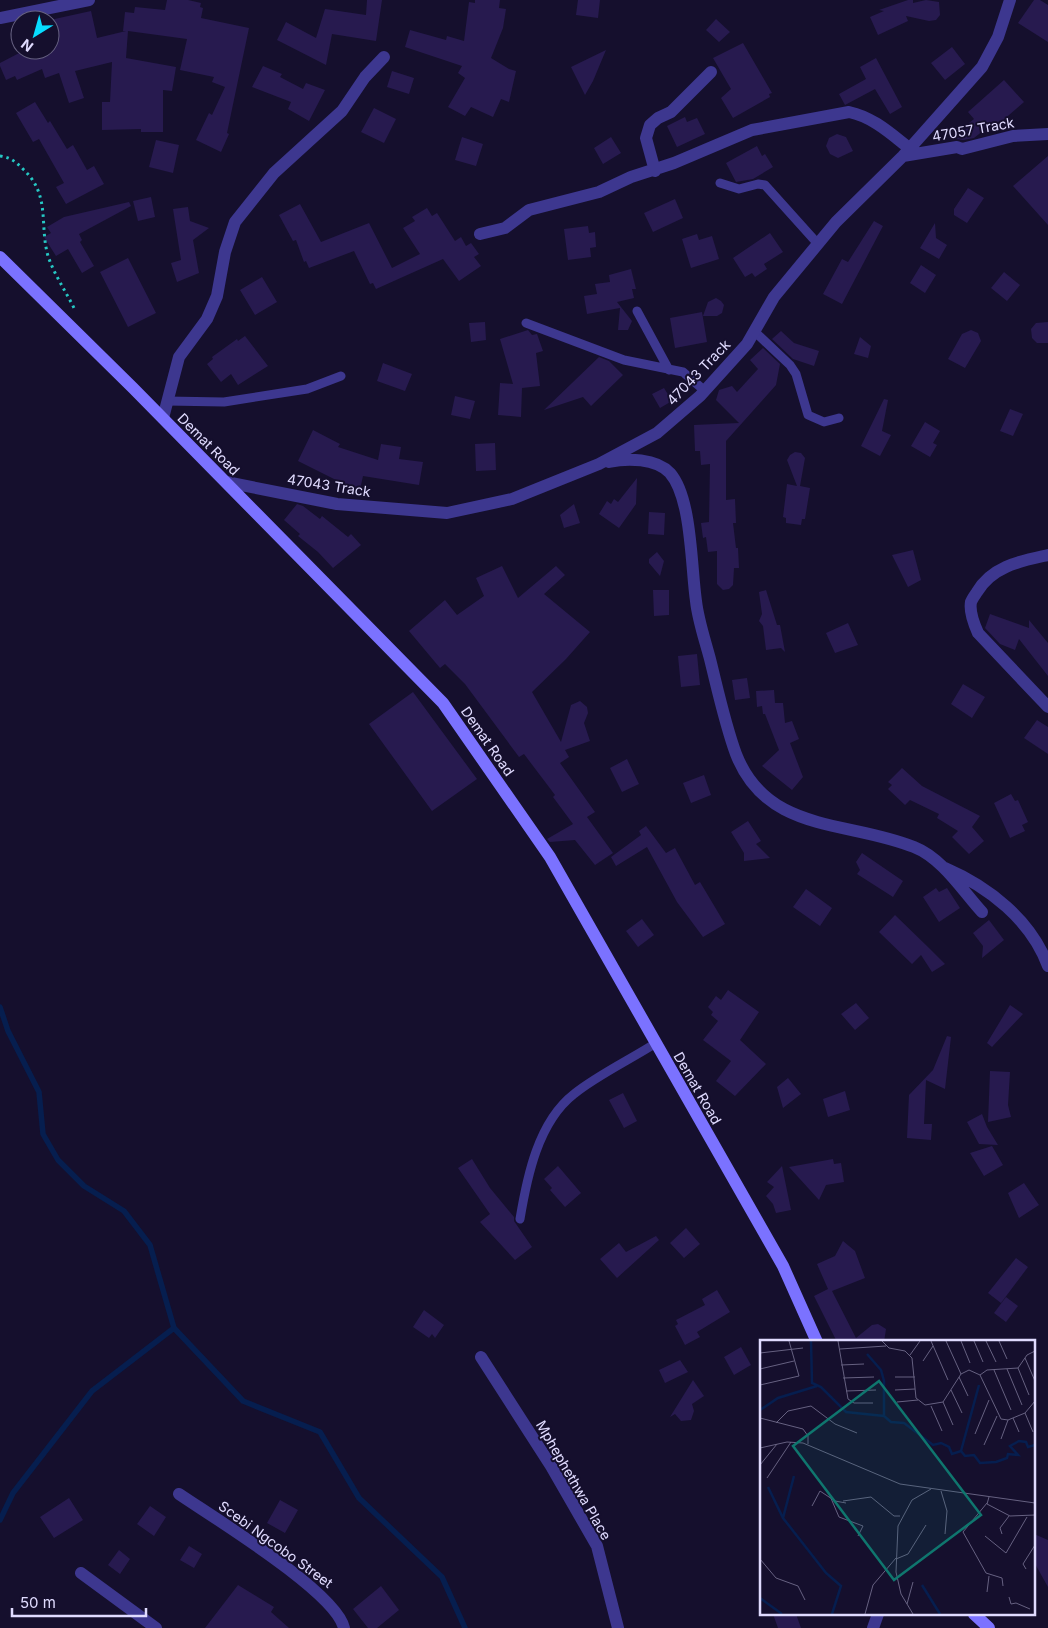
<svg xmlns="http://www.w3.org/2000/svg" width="1048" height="1628" viewBox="0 0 1048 1628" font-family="Inter,sans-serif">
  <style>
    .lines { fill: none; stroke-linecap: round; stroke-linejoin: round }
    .stream { stroke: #061e4f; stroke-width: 5.5 }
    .building { fill: #271a4f }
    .path { stroke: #26c8c4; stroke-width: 3; stroke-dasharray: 2.5 4; stroke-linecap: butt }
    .lane { stroke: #3d378f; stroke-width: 9 }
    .street { stroke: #3d378f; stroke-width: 12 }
    .secondary { stroke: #7b72ff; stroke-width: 12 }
    .labels { text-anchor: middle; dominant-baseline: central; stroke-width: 4; stroke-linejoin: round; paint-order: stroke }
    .street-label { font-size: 14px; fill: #e0dbff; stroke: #150f2d }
    .inset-river { fill: none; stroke: #061e4f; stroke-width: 2.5 }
    .inset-road { fill: none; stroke: #666181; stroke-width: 1 }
    .view { fill: #0f766e; fill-opacity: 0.15; stroke: #0f766e; stroke-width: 2.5 }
    .inset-edge { fill: none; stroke: #e0dbff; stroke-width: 2.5 }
  </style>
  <rect width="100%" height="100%" fill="#150f2d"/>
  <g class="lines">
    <path class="stream" d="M0,1007L8,1031L39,1092L43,1134L58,1160L84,1186L124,1211L150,1245L174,1328L243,1401L320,1432L359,1498L442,1577L465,1628
      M0,1520L13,1493L92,1391L174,1328"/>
  </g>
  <path class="building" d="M167,0H188L201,3L200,7L203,8L201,18L249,28L227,133L229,134L221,152L196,140L209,113L212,115L225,87L212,82L214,77L180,70L187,39L128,31L126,58L176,67L172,91L163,90V132H141V129L102,130V102H110L112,62L75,71L84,98L69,103L59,73L45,78L42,69L17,80L15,76L6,80L0,66V63L25,50L28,54L39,50H50V20L91,11L97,38L126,31H123L125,12L134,13L135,7L165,10Z
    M367,0H382L376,41L332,34L326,65L277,40L286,22L316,38L325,9L366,15Z
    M475,0H500L499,8L506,9L503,28L491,58L509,69L516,71L509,102L501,99L493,117L471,107L465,116L448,107L465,78L458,73L462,66L405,47L410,30L446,40L447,36L464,41L469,2L475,3Z
    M578,0H600L598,18L576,15Z
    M908,0H913V3L926,0L939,2L940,15L936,20L929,21L906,16L908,21L878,35L870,17L884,11L879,10Z
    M1034,0H1040L1048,5V42L1018,23Z
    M716,19L730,32L719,42L706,30Z
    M743,43L772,93L769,94L770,97L733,118L721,98L731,89L713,58Z
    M952,47L965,64L945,80L931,63Z
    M606,50L593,81L585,95L571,67Z
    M876,58L902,107L890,114L875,89L845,105L839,94L866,79L860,67Z
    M263,66L282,74L280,77L303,89L306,83L325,90L309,121L288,109L291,102L252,87Z
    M392,71L414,78L409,94L387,87Z
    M1004,80L1024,102L987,134L984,130L974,138L963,140L957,139L954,135L974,119L968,112Z
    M35,102L48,123L50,121L67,149L73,145L87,170L94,166L104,184L66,204L56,187L64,183L39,139L33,142L16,113Z
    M374,108L396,119L384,143L361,132Z
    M685,117L687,122L697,118L705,134L677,147L667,126Z
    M837,134L846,137L853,151L838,158L830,154L826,146L829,138Z
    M462,137L483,144L476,166L455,160Z
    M611,137L621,153L603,164L594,148Z
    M156,140L179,145L173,173L149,167Z
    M757,146L762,156L765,154L773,167L753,179L736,182L726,163Z
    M1048,156V225L1013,186Z
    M968,188L984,198L967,223L954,215V209Z
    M151,197L155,217L138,221L133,201Z
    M675,199L683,218L653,232L644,213Z
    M129,202L131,206L79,234L82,240L80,242L94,266L82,273L68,249L56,256L44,237L51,233L47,227L64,217Z
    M300,204L321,242L369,223L392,268L420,254L403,228L415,221L412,217L427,208L432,216L437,213L455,241L461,237L466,246L471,243L479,254L474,257L481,266L459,281L443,259L376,289L373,283L370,284L354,251L309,268L306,261L304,262L296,240L293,241L279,215Z
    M188,207L190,221L209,228L193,240L199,273L177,282L171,263L181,260L173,209Z
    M874,221L883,226L842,304L823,294L842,259L848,262Z
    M935,223L936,238L947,245L939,259L920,248Z
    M588,226L589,233L595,232L596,247L590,248L591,257L568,260L564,229Z
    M770,233L783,252L764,264L767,269L755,277L752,273L745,277L733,258Z
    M697,234L699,240L712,236L719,259L691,268L682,239Z
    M128,258L156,313L128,327L100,272Z
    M921,265L936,275L925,293L910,283Z
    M631,269L636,289H632L634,298L617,302L632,321L628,330H618L620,308L587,314L584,296L597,294L595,284L610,282L609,275Z
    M1004,272L1020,285L1007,301L991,288Z
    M262,277L277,302L255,315L240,290Z
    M716,298L721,301L724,305L722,313L717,316H703L708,302Z
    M702,312L707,342L675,348L670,318Z
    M485,322L486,340L471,342L469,323Z
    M1048,322V343H1037L1032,338L1031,329L1036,323Z
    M528,330L532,335L537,334L543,351L536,353L540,386L522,388L521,417L498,415L500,383L513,384L500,339Z
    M971,330L978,333L981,341L965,368L948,359L962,334Z
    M781,331L794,343L819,351L814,366L793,359L772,339Z
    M245,336L268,366L238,385L231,374L221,382L207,364L213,359L212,357L237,339L238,341Z
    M860,337L871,346L868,358L854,354Z
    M763,348L780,364L776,385L726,441V500L735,499L736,523H733L736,548H738L739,568H734L733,585L729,589L723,590L717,584V551L708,552L706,537L703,538L701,523L709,522L710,464L701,465L700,451H695L694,425L739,423L716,400L719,390L732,386L737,392L758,369L750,360Z
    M599,357L609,361L623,375L591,406L583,397L544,410Z
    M383,363L412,374L405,391L377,381Z
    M664,388L672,401L660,408L652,394Z
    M455,396L475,401L470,419L451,415Z
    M884,399L888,400L882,431L891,435L880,456L861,446Z
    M1010,409L1023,414L1013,436L1000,431Z
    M925,422L940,431L933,443L937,445L930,457L911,446Z
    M313,430L340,444L338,447L378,460L381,444L401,447L399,459L423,462L419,485L363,476L359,494L340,489L342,483L298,461Z
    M495,443L496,470L476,471L475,444Z
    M795,452L801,453L805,458L800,486L810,488L805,519H802L801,525L786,523V518L783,517L787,484L797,486L787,460L790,455Z
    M637,478L636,504L619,528L599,514L607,501L611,504L614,499L618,502Z
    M297,504L303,506L320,519L322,516L348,537L351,534L361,545L333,568L318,552L298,536L300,534L284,520Z
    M574,504L580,523L564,528L560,515Z
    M649,512L665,513L664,535L648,534Z
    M913,550L921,580L908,587L892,555Z
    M657,552L664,561L660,576L649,563V559Z
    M502,566L518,598L556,566L565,575L544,594L590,632L566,659L532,692L561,742L571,705L580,701L587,707L588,713L584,723L590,741L565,750L569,757L560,763L595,812L587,817L613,853L595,865L575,840L550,842L547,839L573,824L553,797L555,795L524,754L519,757L465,684L445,664L440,668L409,631L445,600L457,615L484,596L476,578Z
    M653,590H669V615L654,616Z
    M766,590L777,625H780L785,652L781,648L766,650L763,626L759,621L762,614L759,592Z
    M990,614L1029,628V620L1048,643V676L1019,639L1015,650L1000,644L985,628Z
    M848,623L858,645L835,653L826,633Z
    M697,654L700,685L681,687L678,656Z
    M747,678L750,698L735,700L732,680Z
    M963,684L985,697L972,718L951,704Z
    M774,690L775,703H783L785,723L792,721L799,739L790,743L803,777L792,790L762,766L779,750L765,714H763L762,706L757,707L756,691Z
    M413,692L477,779L432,811L369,724Z
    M1037,720L1048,727V754L1024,738Z
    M627,759L639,784L622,792L610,768Z
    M902,768L922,786L980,816L972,827L984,841L969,854L952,837L958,831L937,818L939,814L910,800L905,805L888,789L892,785L888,782Z
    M704,775L711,795L691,803L683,783Z
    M1011,794L1015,801L1018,800L1028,822L1022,825L1025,831L1010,838L994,803Z
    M748,821L761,841L756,844L770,858L744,861V853L731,832Z
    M646,826L666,853L675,848L695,885L700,882L725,924L703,937L677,902L647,847L616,866L611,857L641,835L639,831Z
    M862,853L903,881L893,897L857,874L860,870L856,862Z
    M936,888L939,892L947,888L960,908L939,922L923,897Z
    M806,889L832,908L820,926L793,907Z
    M895,915L929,948L945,964L932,972L921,955L912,964L879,932Z
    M642,919L654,935L638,947L626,931Z
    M989,920L1004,940L982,958L983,946L973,933Z
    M728,990L759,1012L740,1040L766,1064L735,1096L716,1081L731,1061L703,1040L718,1021L711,1015L713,1012L708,1007L716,996L721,1000Z
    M856,1003L869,1018L855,1030L841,1014Z
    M1010,1005L1023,1014L992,1047L987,1043Z
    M947,1036L951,1037L945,1089L926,1080L924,1124H932L931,1140L907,1138L909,1095L933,1070Z
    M990,1071L1010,1072L1008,1105L1011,1117L988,1122Z
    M788,1078L801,1094L783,1108L777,1087Z
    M845,1091L850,1110L828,1117L823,1099Z
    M623,1093L637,1121L624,1128L609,1100Z
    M982,1114L987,1127L998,1145L979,1144L967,1122Z
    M992,1146L1003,1165L984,1176L970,1153Z
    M472,1159L490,1188L514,1217V1221L532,1247L515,1260L480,1222L490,1214L458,1168Z
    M833,1159L834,1164L841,1163L844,1182L826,1185L819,1200L789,1167Z
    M558,1166L581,1193L565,1207L550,1190L552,1188L544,1179Z
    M782,1166L791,1210L776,1213L773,1204L766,1196L774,1187L767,1182Z
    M1024,1183L1039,1205L1019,1218L1008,1193Z
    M686,1228L700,1244L684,1258L670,1243Z
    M656,1236L659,1240L617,1278L600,1259L619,1243L626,1252Z
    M843,1241L855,1251L865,1278L832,1291L856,1338L872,1325L878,1324L886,1329L884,1342H837L814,1296L828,1289L817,1264L835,1256Z
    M1016,1258L1028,1267L1001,1303L988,1293Z
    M717,1290L730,1312L697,1332L700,1337L685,1345L675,1326L678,1324L676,1320L705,1305L702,1299Z
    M1006,1297L1018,1306L1006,1322L994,1313Z
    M424,1310L444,1325L435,1338L432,1334L429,1338L413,1327Z
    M741,1347L751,1365L734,1375L724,1357Z
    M680,1360L688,1372L665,1383L659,1370Z
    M693,1380L704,1396L692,1404L694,1411L691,1420L681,1421L675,1414L670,1417Z
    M69,1498L83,1520L54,1538L40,1517Z
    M280,1500L298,1510L285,1533L267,1523Z
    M150,1506L166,1517L154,1536L137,1524Z
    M1034,1534L1048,1540V1587L1034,1562Z
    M189,1546L202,1554L194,1568L180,1560Z
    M119,1550L130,1559L120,1574L108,1565Z
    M238,1585L274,1607L271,1612L289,1628H205Z
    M381,1586L399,1610L377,1628H368L353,1609Z
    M773,1614H796L801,1628H778Z"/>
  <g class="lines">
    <path class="path" d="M0,156C10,157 16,162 23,169C51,195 39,224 48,256C54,274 65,290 74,308"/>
    <path class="lane" d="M720,183L739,189L758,184L765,185L818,244
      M637,311L669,370
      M526,323L624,360L683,372L705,391
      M754,331L790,365L796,374L808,415L824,422L839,418
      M167,401L224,402L307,389L341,376
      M520,1219C527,1177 538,1122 574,1094C596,1076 631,1059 656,1043"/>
    <path class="street" d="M0,18L89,0
      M903,156L957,147L962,149L1013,136L1048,134
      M655,171L646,138L650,125L658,118L671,112L711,72
      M480,234L505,228L529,210L599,192L631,177L674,163L752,130L849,112C873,117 891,134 909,148
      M163,418L179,357L207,319L217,296L225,252L235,222L274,173L342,111L365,77L384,57
      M609,462C627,458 656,458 670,473C692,498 691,567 696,601C698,620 705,640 710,659C718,691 725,724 736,754C767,834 848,820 914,847C942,858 962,890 982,912
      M226,482L337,504L447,513L512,499L599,464L657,433L700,396L747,344L774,297L836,222L903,156L982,67L998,37L1010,0
      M1048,555C1021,561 992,566 977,592C975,595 972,599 971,602C969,612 974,624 978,633L1048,707
      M945,868C989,887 1031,920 1048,966
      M481,1357L551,1466L597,1546L618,1628
      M179,1494C214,1518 336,1592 344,1628
      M81,1573L156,1628
      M873,1628L878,1614"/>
    <path class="secondary" d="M0,257L133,388L443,703L550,857L783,1266L817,1342
      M974,1614L989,1628"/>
  </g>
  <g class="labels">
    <g class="street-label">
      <text transform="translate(973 129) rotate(-10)">47057 Track</text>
      <text transform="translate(698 372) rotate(-46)">47043 Track</text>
      <text transform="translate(209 444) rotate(45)">Demat Road</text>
      <text transform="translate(329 485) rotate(9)">47043 Track</text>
      <text transform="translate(488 741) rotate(55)">Demat Road</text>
      <text transform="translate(698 1088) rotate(60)">Demat Road</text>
      <text transform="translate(574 1480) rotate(60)">Mphephethwa Place</text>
      <text transform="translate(276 1544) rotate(36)">Scebi Ngcobo Street</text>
    </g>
  </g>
  <g transform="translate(760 1340)">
    <rect width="275" height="275" fill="#150f2d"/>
    <path class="inset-river" d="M51,1L52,43L61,47L86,72L124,76L131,82L144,83L173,105L181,103L189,107L192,114L201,111L205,116L214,115L220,123L236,122L247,118L248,114L258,115L250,106L259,101L266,102L268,107L275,105M107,14L121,30L124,41V75M0,70L18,58L57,46M201,111L219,45M8,147L23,178L66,233L81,246L72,274M23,178L34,136M162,245L180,274M0,258L22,274"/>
    <path class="inset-road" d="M78,1L88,59L94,63H113M122,1L129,8L145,11L152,18L156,58L165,65L183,62L201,34L209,30L220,35L241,79L248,80L265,73L275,61M171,1L188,40M186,1L201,34M201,1L210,23M214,1L223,22M226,1L236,22M239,1L247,19M80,9L126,6M0,13L43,8M150,15L160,1M265,18L275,41M163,21L173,6M81,25L104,24M258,28L269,55M0,29L34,21M247,29L262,65M234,30L251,70M220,35L227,30L258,28L267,15L275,11M135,37H155M199,37L208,56M83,38L114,37M0,45L39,36L29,1M135,50L155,49M191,50L202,73M86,51L116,50M137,62L158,60M183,62L193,85M171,66L182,91M265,73L273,92M0,78L43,89L48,96V104M253,78L259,92M16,83L28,71L51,66L75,84L97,93M215,94L229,60M241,99L248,80M224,105L237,76M0,108L27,102L43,103L140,144L275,163M0,125L17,104M7,138L31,102M181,151L187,171L185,194M70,156L79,177L103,186L98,196M229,157L227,164L250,176L275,175M83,161L111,157L134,176H140M227,163L203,192L226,233L242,238L243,246M52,166L60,151L75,161L86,163M242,194L240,188L249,176M225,196L246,213L267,177M0,219L16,238L38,246L45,260M136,219L148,214L166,185M266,229L263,224L275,205M227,252L229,236M249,257L251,264L256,263L270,269M147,264L153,242M105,274L113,245L136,218M153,274L141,254L136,232L138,186L152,160L171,149"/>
    <path class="view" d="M119,41L221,175L134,240L33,106Z"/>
    <rect width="275" height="275" class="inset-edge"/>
  </g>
  <g transform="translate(35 35) rotate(217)"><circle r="24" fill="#150f2d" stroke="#666181"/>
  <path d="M0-4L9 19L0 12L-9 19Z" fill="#07dcff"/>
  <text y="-8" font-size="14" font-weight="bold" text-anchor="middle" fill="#e0dbff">N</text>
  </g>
  <path d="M12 1608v8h134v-8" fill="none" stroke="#e0dbff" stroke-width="2.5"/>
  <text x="20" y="1608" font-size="15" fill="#e0dbff" stroke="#150f2d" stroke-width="4" paint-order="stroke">50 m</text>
</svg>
